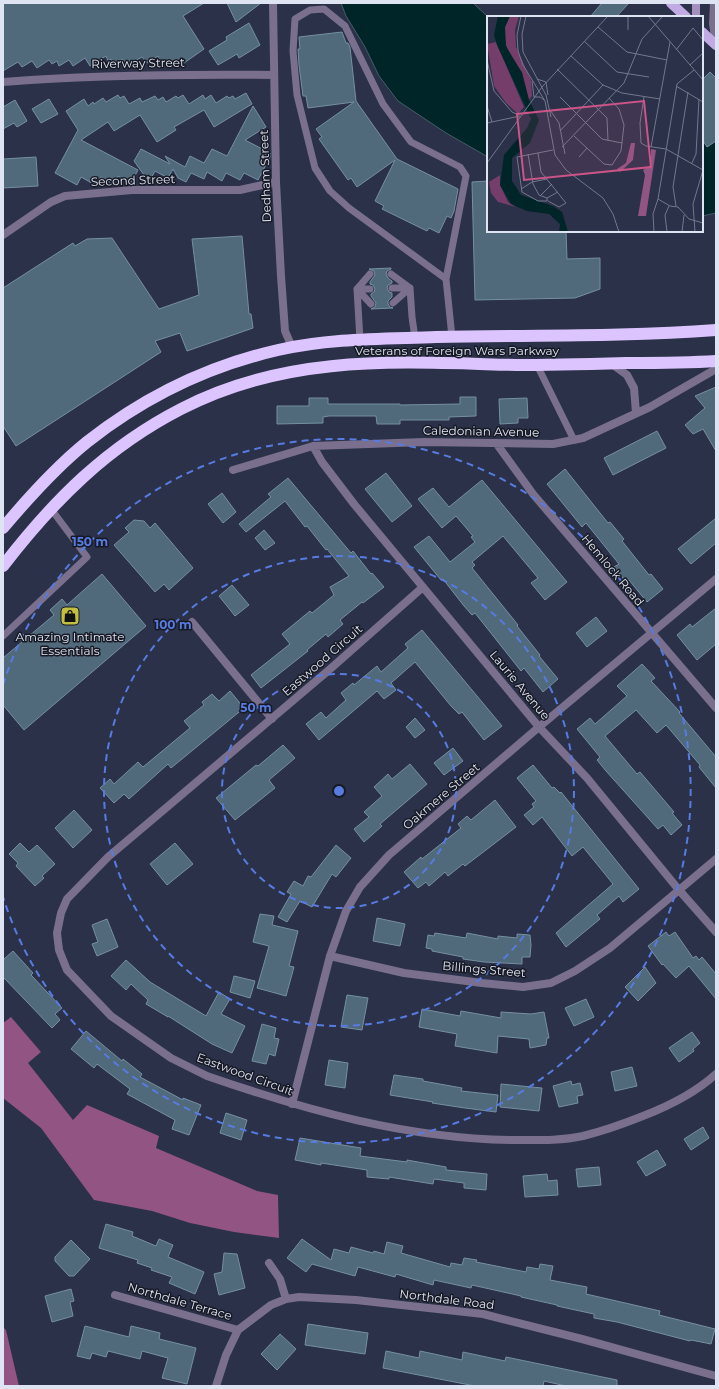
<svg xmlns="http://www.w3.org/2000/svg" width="719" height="1389" viewBox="0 0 719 1389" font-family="Montserrat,sans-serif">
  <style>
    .forest { fill: #915483 }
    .water { fill: #002529; stroke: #435e65 }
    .building { fill: #50697b; stroke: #7590a2 }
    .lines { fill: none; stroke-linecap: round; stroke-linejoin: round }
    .lane { stroke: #7a6f8c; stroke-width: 7 }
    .street { stroke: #7a6f8c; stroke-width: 8 }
    .secondary { stroke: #a390be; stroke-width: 8 }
    .primary { stroke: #c2aae5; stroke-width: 10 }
    .highway { stroke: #dcc4fe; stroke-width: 12 }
    .ring { fill: none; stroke: #577be0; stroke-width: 2; stroke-dasharray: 7 5 }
    .labels { text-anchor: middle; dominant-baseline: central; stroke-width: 3; stroke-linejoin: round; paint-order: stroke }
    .street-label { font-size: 12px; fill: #dfe4f2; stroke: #171a24 }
    .poi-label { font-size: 12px; fill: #dfe4f2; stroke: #171a24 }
    .inset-road { fill: none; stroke: #72798c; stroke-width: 1 }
    .view { fill: #cb5588; fill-opacity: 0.15; stroke: #cb5588; stroke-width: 2 }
    .inset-edge { fill: none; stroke: #dfe4f2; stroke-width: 2 }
    .centre { fill: #577be0; stroke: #171a24; stroke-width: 2 }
    .ring-label { font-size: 12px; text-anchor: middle; font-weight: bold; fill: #577be0; stroke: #171a24; stroke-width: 3; stroke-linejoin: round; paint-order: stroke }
  </style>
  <rect width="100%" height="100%" fill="#2a3148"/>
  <path class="forest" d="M11,1017L41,1052L28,1063L73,1120L87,1105L159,1136L156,1148L257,1191L278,1195L279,1238L234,1232L190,1223L152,1211L94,1200L41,1128L3,1098V1023Z
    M3,1327L6,1330L19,1386H3Z"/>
  <path class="water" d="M341,3H473L488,17V157L446,133L398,101L379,76L365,47L346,16Z
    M716,131V213L702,216V139Z"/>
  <path class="building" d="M3,3H204L183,16L204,49L184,63L182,60L178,62L176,59L168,65L165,59L161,62L158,56L147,63L142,57L130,64L129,62L125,64L122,59L113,64L111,59L108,61L106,56L90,66L85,58L73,66L69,60L59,66L57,61L52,64L49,60L37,68L32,61L22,67L18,62L3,71Z
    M227,3H261L236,22Z
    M602,3H629L616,17H590Z
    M249,23L260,45L239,58L237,54L218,65L209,51L227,40L226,37Z
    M342,32L346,43H348L350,47L356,101L397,159L458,189L454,211L451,218L447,216L439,233L429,228L427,231L382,209L384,206L375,201L395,160L357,187L351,178L348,180L319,139L322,137L316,129L354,102L308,108L306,96H303L299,65L298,49H300L299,37Z
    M710,72L716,78V141L707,147L702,139V80Z
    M246,93L252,104L214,127L204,110L174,127L176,130L157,142L140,115L114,131L108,122L81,140L138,170L131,183L118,176L113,184L101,177L95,185L81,177L77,185L55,173L78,130L66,111L84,99L88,106L93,102L94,104L103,98L106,102L118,95L120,98L124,96L129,104L140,98L142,102L155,96L158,100L163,97L166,102L176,96L178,98L183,95L189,104L203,95L205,99L211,95L216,103L227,96L229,98L233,96L235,99Z
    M49,99L58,114L41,123L32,109Z
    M15,100L27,121L17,127L14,123L3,129V107Z
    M253,106L266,127L245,140L270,153V157L258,180L244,173L240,180L226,173L222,181L207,172L204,179L191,173L186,182L178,178L173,169L168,178L155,171L149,182L134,161L141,149L170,164L165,156L185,167L190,156L204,163L212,149L227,156Z
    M36,157L38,186L3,188V159Z
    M488,181V231H566L567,259L600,258V289L575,298L475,300L472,182Z
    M242,236L249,314H251L253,328L187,351L180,333L155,341L161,352L16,446L3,426V288L73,243L75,246L87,239L112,238L159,309L199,295L192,239Z
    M391,268V269L387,271L386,274L388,278L392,281V283L388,285L387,288L389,292L392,293V297L388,301V304L390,307L393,308L371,309L375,307L376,303L371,296V294L374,292L375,289L373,285L370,284V282L375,275L374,271L369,269Z
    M716,387V451L703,429L693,434L685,425L705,408L695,396Z
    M460,397H476V416L449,417V420H400V424H377L376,416H329L323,417V423L277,424V406H309V398H328V404H400V405L460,404Z
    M527,398L528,418H518V423L500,424L499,399Z
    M657,431L666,448L613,475L604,458Z
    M565,469L608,523L610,522L624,539L622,541L649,575L651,574L663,589L647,602L629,580L626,582L614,567L619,564L586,523L582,527L547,484Z
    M386,473L412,506L392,522L365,489Z
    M288,478L351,553L353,551L371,574L372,573L384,587L363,603L362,602L340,620L343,624L328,637L326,634L307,650L308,651L261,688L251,675L290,644L282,634L310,611L312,613L334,595L330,587L349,576L327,549L326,550L307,526L305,527L285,501L246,532L239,524L271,497L268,494Z
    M482,480L567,582L545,600L531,583L538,578L503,536L472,562L475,565L472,568L518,625L517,626L540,655L539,656L558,679L543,692L524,668L521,671L475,613L472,615L464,606L443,579L441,580L414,547L429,536L450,562L475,542L471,537L473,536L456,516L442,528L418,499L433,488L449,507Z
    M222,493L236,512L223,523L208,504Z
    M716,518V543L691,564L678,549Z
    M134,520L144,521L150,528L155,523L193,568L169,590L164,584L155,592L114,545L129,532L125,528Z
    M264,530L275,543L265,550L255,538Z
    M102,574L146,626L24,730L3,705V658L54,615L50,610L62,599L67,605Z
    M232,585L249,605L235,616L219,596Z
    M716,608V644L697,660L677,635L690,624L692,627Z
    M596,617L607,631L587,647L576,633Z
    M422,630L502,726L484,740L462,712L459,714L451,706L415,662L391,683L396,690L384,699L377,691L319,740L306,724L321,712L326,718L346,700L341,693L353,683L354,685L377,666L381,672L408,648L405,644Z
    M642,664L655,678L651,681L680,712L679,713L716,757V788L699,767L700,765L666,725L657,733L636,710L605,736L637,774L640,772L674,812L672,813L682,825L671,835L663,825L658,829L606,771L597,760L600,757L577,729L590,718L595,724L627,696L617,686Z
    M230,691L244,708L171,768L168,764L129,799L124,794L114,803L100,788L110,779L114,784L138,762L143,767L190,728L184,721L204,705L202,702L212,694L219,701Z
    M415,718L425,730L415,738L406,727Z
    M283,745L295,758L269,780L275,788L235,820L216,798L256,765L258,766Z
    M453,748L463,761L444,775L434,763Z
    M410,764L427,784L380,824L382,826L364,842L354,829L369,817L364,812L382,796L374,787L388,774L392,779Z
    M533,765L552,788L554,787L560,793L561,792L639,889L623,902L619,896L597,915L600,919L566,947L556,933L613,884L583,847L572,856L542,817L533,825L524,815L534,807L532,804L536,801L517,778Z
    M495,800L516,827L465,866L463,864L448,876L445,872L429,886L426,882L418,888L404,872L421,857L422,859L461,828L458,824L467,816L471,820Z
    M74,810L92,830L73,848L55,828Z
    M20,843L29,852L37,845L55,864L42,876L44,878L35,886L16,866L18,863L9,854Z
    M175,843L193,864L167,885L150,864Z
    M336,845L351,858L336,877L332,874L312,907L300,901L287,922L278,917L291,894L287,892L294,881L303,886L308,876L311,877Z
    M260,914L274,916L272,925L298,931L289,966L294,967L286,996L257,988L269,946L253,942Z
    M377,918L405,924L400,946L373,941Z
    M107,919L118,947L97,956L92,944L98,942L92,925Z
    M666,932L669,936L675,932L693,958L696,956L699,960L702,957L716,974V999L689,966L676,978L663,964L662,965L648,946Z
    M435,933L466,938L467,933L498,939V936L517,938V934L530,935L531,945L530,957H522V964L484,962L463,959V957L432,951V949L426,948L428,935L434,936Z
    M13,951L33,973L31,975L62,1008L55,1014L60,1020L52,1028L3,977V960Z
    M126,960L150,982L206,1016L219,992L230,999L221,1014L245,1026L232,1053L212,1044L168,1016V1017L146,1004L148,1000L131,984L126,990L111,976Z
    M645,967L656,983L638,1001L625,987Z
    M234,976L255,981L250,998L230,992Z
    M347,995L368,998L362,1030L341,1027Z
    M586,999L594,1017L574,1026L565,1008Z
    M422,1009L460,1016L461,1011L501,1018V1012L531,1014L544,1012L549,1038H547L546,1045L530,1048L529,1039L498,1036L497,1053L455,1046L457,1034L419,1027Z
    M262,1024L276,1028L274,1038L279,1039L275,1056L269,1054L266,1064L252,1061Z
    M86,1031L122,1061L123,1059L142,1074L140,1077L183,1100V1098L201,1105L189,1135L172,1129L175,1120L127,1094L130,1089L97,1064L94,1068L71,1049Z
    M692,1032L700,1043L693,1049L694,1051L679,1062L669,1048Z
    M329,1060L348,1063L345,1088L325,1085Z
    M632,1067L637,1086L615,1091L611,1072Z
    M394,1075L423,1079V1081L462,1088L461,1091L498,1095L496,1112L465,1108L432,1103L433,1102L390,1095Z
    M571,1081L572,1085L580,1083L583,1095L577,1096L578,1103L559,1107L553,1086Z
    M501,1084L542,1088L539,1111L500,1107Z
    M226,1113L247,1120L241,1140L220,1133Z
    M703,1127L709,1138L691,1150L684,1139Z
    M300,1138L361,1148L360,1156L407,1162V1160L446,1167V1170L487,1174L486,1190L464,1188V1183L434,1179L433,1184L389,1177V1179L367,1177V1170L321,1163V1165L295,1160Z
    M657,1150L666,1165L646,1176L637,1162Z
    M599,1167L601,1185L578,1187L576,1169Z
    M547,1174L548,1181L557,1180L558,1195L525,1197L523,1176Z
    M106,1224L133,1232L132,1236L156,1246L159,1239L173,1245L168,1257L204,1272L195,1294L169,1283L172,1277L151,1270L152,1268L137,1263L138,1260L99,1248Z
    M302,1239L331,1260L334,1249L349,1253L351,1247L373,1253L374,1251L384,1254L387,1242L403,1246L401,1253L450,1267L451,1263L462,1265L464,1258L477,1260L476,1262L526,1272L527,1267L539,1269L540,1264L553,1266L550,1280L587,1287L586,1294L660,1311L659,1315L715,1329L711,1344L691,1340L690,1341L617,1322L594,1318V1314L557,1306V1305L521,1297V1296L472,1285L471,1288L434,1280L433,1285L396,1274L395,1277L358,1267L355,1276L312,1264L306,1272L287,1258Z
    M71,1240L90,1259L74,1276H69L55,1261V1257Z
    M224,1253L237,1254L245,1288L219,1295L214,1274L222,1272Z
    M71,1289L74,1301L70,1302L73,1316L52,1322L45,1296Z
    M308,1324L368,1333L365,1354L305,1345Z
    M85,1326L129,1337L131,1326L160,1333L159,1339L196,1348L187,1384L162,1378L168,1358L142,1351L140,1359L108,1351L106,1357L92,1353L90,1359L77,1356Z
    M280,1334L296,1349L277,1370L261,1354Z
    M386,1351L419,1358L420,1351L462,1360L463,1352L505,1361L506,1357L617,1380V1386H566L544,1381L543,1386H475L383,1368Z"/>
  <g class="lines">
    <path class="lane" d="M391,274L410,288
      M446,279L466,176L460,167L411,142L383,104L345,26L324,9L310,10L295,19L293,51L297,95L315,168L330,191L349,208L446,279L452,337
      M392,288H410
      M410,288L412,317L415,338
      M357,289L371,304
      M357,289H370
      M393,303L410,288
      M360,340L357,289L370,274
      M537,365L574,440
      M3,636L87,557L51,509"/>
    <path class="street" d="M273,3L276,182L281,276L285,331L292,347
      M714,3L713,24L716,44
      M3,82C93,75 183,74 274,75
      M3,235L51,202L65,196L132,190H240L276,182
      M612,364L627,375L634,388L636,413
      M496,443L533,494L716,708
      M313,446L322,462L354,504L539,727L587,778L679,890L716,932
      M233,470L313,446L424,442L553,444L583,438L650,407L716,369
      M423,587L329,670L108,857L67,899L61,913L57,933L59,950L67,970L111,1016L171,1058L207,1076C305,1110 408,1139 513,1140C536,1140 560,1141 583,1136C603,1131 623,1124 643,1116C669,1106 695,1093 716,1074
      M192,622L272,719
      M330,956L404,973L482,983L523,987L551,983L575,971L610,948L716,859
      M292,1104L330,956L346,911L360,887L389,855L539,727L716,579
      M269,1263L280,1279L286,1299
      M115,1295L238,1330
      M216,1386L226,1355L238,1330L271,1305L286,1299L299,1297L356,1300L483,1314L582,1339L716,1376"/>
    <path class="secondary" d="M696,3V17"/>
    <path class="primary" d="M671,3L686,17
      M702,32L716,45"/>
    <path class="highway" d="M3,528C29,497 56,467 87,442C143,398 208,366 278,350C330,338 384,339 436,337C529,335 623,337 716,330
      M3,566C54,500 107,447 181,409C289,353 400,362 516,365C552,365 589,364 626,363C656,363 686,363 716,361"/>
  </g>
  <g class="ring">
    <circle cx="339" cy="791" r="117"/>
    <circle cx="339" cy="791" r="235"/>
    <path d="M3 685A352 352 0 1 1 3 897"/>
  </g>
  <defs>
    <symbol id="shop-square" viewBox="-11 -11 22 22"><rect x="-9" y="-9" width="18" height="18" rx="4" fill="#c1be40" stroke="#171a24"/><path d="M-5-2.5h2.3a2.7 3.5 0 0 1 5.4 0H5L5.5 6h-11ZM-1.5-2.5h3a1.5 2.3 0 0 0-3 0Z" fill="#111"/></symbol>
  </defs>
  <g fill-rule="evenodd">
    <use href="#shop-square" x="59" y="605" width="22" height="22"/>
  </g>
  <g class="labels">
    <g class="street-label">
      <text transform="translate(138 63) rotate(-1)">Riverway Street</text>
      <text transform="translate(265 176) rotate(-92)">Dedham Street</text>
      <text transform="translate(133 180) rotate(-2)">Second Street</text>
      <text x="457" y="350">Veterans of Foreign Wars Parkway</text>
      <text transform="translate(481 431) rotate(1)">Caledonian Avenue</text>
      <text transform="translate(613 570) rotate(50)">Hemlock Road</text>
      <text transform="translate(322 660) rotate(-41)">Eastwood Circuit</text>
      <text transform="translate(520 685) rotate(50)">Laurie Avenue</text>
      <text transform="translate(441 796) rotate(-40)">Oakmere Street</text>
      <text transform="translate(484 969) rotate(5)">Billings Street</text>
      <text transform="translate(245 1074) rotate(20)">Eastwood Circuit</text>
      <text transform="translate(447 1299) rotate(7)">Northdale Road</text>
      <text transform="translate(180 1301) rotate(16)">Northdale Terrace</text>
    </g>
    <g class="poi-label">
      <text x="70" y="636">Amazing Intimate<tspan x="70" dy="14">Essentials</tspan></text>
    </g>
  </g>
  <g transform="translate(487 16)">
    <rect width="216" height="216" fill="#2a3148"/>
    <path d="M23,0H32L28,14L29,31L44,64L45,80L42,84L35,56L21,36L18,25V11ZM9,26L37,91L31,98L19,87L7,70L0,28ZM13,159V169L21,186L29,191L11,186L4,177L2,166Z" fill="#753d69"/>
    <path d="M144,127H148L146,144L133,156L130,153L139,147ZM164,133L169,134L160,193L159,200H151L158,159L156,154L164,149Z" fill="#915483"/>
    <path d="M11,0H23L18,11L19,30L35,57L42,84L52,104L43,127L25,142V165L34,179L66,190L75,196L81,216H72L73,208L62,198L40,195L24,188L13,169L17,139L40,112L44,103L10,29L7,19Z" fill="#002529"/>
    <path class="inset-road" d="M34,0L30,19L31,35L36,49L58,85L68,139L79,154L116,182L126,198L132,216M39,0L35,18L36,36L59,79L64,101M161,0L216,64M111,11L140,36L180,44M141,14V0M97,25L130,56L162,61M189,34L206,12L216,24M84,40L116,69L135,77L173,83M0,44L7,75L25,96L32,99M203,49L216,37M70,53L120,102L121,125M50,63L59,66L61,79M45,65L47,81H53L57,84M189,70L216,86M73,81L115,123L135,127M157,81L153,107L154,127L159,130L179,133L216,154M0,90L5,106M63,94L72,107L78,138M0,107L33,100M73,115L116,69M87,120L117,148L125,149L134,135L137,109L132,93L122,82M75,131L137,67L155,23L176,0M164,131L183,26M51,137L54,156L79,187L72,191L61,185M41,138L46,168L52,179L60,182M92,141L100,132M0,147L55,71L121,0M205,147L209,138L212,83M34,173L45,166L60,163M53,180L65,168M60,182V185H51L35,176L30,141L66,134M60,182L71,176M171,183L183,190L191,191L202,203L216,207M189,190L186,171L201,76M167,216L166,198L171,183L190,68L207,54M180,216L178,199L182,190M195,216L197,199M208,216L206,188L216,154"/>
    <path class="view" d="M157,85L164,151L37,164L30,98Z"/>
    <rect width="216" height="216" class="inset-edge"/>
  </g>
  <circle cx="339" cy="791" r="6" class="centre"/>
  <g class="ring-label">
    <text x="90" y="546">150 m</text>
    <text x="173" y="629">100 m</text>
    <text x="256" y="712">50 m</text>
  </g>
  <rect width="719" height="1389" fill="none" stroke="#dfe4f2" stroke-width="8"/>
</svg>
